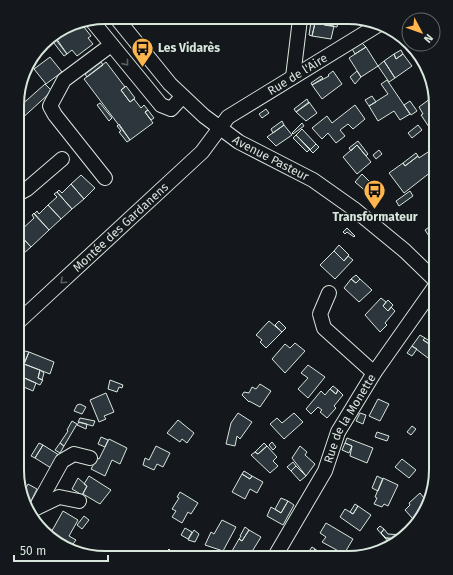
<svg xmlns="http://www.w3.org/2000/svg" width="453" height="575" viewBox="0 0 453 575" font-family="'Fira Sans',sans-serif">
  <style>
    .building { fill: #2c363c; stroke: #d8e6dc }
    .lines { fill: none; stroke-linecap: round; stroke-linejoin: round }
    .minor-casing { stroke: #d8e6dc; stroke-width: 16 }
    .minor { stroke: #14181c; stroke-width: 14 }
    .oneway { stroke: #59605f }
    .labels { text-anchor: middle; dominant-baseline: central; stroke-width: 3; stroke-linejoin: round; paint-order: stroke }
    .poi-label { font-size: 12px; font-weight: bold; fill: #d8e6dc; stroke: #14181c; text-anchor: start }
    .street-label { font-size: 12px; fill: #d8e6dc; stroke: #14181c }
    .rim { fill: none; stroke: #d8e6dc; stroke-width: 2 }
  </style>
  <rect width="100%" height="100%" fill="#14181c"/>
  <path class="building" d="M325,18H339L338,22Z
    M325,19L338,22L337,27L324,25Z
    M76,22H80L91,36L88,38L93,44L77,56L72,50L67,54L53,36Z
    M311,22L315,23L312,36L309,35Z
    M315,23L334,26L331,39L312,36Z
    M54,35L67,54L64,56L50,38Z
    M361,42L366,47L355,54L351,47Z
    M366,47L378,66L361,77L349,58Z
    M401,50L403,54L396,59L394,54Z
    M394,54L396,59L403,54L412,66L395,78L384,61Z
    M50,57L62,72L46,84L34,69Z
    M384,61L395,78L389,82L378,66Z
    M101,62L103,65L87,77L85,74Z
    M106,62L125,87L121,90L130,102L134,99L141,108L144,105L148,110L145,112L153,123L130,140L84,79Z
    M333,71L342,84L322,99L312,85L329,76L328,75Z
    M357,71L361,77L355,84L350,77Z
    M321,76L323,78L312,85L311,83Z
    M387,80L410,114L400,120L394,111L378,121L369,106L388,94L381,84Z
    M45,84L52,91L18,122V108Z
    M126,86L135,98L130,102L121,90Z
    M372,96L376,102L369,106L365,100Z
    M431,98L436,108V131L433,133L421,115L423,114L419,107Z
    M307,99L309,103L296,112L294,109Z
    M410,101L417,111L411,115L404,105Z
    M309,102L317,113L306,121L296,112Z
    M100,103L112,118L109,121L97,105Z
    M355,105L365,119L353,129L348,124L340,130L345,136L336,143L328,133L322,139L312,128L327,116L332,123Z
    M266,109L269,113L262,118L259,114Z
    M148,110L154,118L151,120L145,112Z
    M282,121L284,125L273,133L271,129Z
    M302,123L304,126L293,134L292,133Z
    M119,124L130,140L127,142L119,132L121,131L117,126Z
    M284,125L292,135L276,146L267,137Z
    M418,125L422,130L412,138L408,133Z
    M302,129L316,144L310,150L296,135Z
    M296,135L310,149L307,152L293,138Z
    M358,141L368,154L366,156L357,145L351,151L349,148Z
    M316,144L319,147L313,153L310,150Z
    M357,145L371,162L357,174L343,157Z
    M434,148L436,151V168L404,193L389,173L403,163L405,166L418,156L419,158Z
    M379,150L382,154L376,159L373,155Z
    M416,153L418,156L405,166L403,163Z
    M362,174L374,186L368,193L355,182Z
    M81,175L95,188L84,199L71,184Z
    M71,184L84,199L72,209L57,192L59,190L62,193Z
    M410,191L413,196L399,206L396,201Z
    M57,192L72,209L61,219L48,205L57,197L54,194Z
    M48,205L61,219L49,230L34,214L37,211L39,214Z
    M34,213L49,230L31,247L18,233L34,218L32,215Z
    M436,222V235L431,239L425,230Z
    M347,228L355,236L354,237L347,232L345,234L343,232Z
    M17,232L31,247L17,259Z
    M339,245L349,255L344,261L334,251Z
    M334,251L344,261L348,256L353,260L335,279L320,265Z
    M356,275L360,279L356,283L351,279Z
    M351,279L356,283L360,279L372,290L359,302L344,288Z
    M17,294L23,301L17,306Z
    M381,298L386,302L383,306L388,311L391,307L395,311L385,323L387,325L380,332L365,315Z
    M388,300L393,305L388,311L383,306Z
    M269,321L282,332L266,348L260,342L262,340L256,335Z
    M279,321L286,328L282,332L275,325Z
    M420,335L425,338L423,340L434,347L436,344V364L412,346Z
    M425,338L435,345L434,347L423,340Z
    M295,343L305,351L285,373L272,359L285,344L290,348Z
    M412,346L417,349L412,356L407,353Z
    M25,351L29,352L24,364L20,363Z
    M29,352L54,362L50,374L24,364Z
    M24,364L40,370L38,378L43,380L40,385L20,376Z
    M308,365L325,377L308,398L298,389L308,378L301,373Z
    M18,368L22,369L20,376L36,383L33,391L17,384Z
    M40,370L44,373L42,380L38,378Z
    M110,380L123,385L122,388L119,387L117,392L108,389Z
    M260,384L271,391L260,407L249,401V402L242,395L244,392L249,393L252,387L256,389Z
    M333,386L338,390L336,394L330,389Z
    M330,389L336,394L338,390L343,395L334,406L336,408L327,418L320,412L322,410L318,407L311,414L306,409L321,391L325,395Z
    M106,393L114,412L104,416L106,419L99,422L90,400Z
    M378,399L389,404L380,421L369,416Z
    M80,404L86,407L82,414L74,411L77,405Z
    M238,413L252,422L240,439L237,436L235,446L226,444L231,423Z
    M294,413L303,422L284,439L270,424L277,418L282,423Z
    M360,413L366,415L363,424L356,421Z
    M80,418L95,421L93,426L78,422Z
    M178,420L194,433L187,443L182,439L180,442L167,433Z
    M72,421L77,424L64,446L60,443L68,431L67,430Z
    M79,422L87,424L86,429L77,425Z
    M412,426L416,429L411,435L407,432Z
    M377,432L389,436L387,441L375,437Z
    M101,437L108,440L105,447L98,444Z
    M347,438L373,448L367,463L350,456L352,446L345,443Z
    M109,439L127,448L120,464L112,460L105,476L91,469L97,458L99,459Z
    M272,442L276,447L273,450L269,445Z
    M39,443L43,445L35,458L31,456Z
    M60,443L64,446L60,453L55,450Z
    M264,443L267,446L258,454L255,452Z
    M345,443L352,446L349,453L342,450Z
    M43,445L59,455L51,468L35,458Z
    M156,446L170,453L163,467L157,464L154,470L143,465L145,458L149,460Z
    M267,446L277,457L273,461L278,466L270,473L251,455L255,452L258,454Z
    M300,446L307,452L305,455L315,464L306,476L292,458Z
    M17,455L23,459L18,472L17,470Z
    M402,459L416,470L409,478L395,467Z
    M293,462L296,466L291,471L287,467Z
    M296,466L306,476L300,481L291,471Z
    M244,471L252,476L250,479L242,474Z
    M242,474L250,479L252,476L263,482L257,493L250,489L245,499L232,492Z
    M89,476L111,490L100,504L83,494L87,486L84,484Z
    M377,476L383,479L378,491L372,488Z
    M78,478L87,486L82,495L72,489Z
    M383,478L398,485L388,506L384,504L382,507L374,504L377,498L375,497Z
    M28,484L37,489L30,503L25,500L23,494Z
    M180,492L198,503L191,514L188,512L182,523L172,517L176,511L172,509L179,498L177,497Z
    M420,493L427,502L425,507L413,519L405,510L410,505L409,503Z
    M281,498L288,501L281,513L275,509Z
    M288,501L294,505L283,525L267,516L271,507L281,513Z
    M355,504L358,506L353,514L350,512Z
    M358,506L371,515L360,531L340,517L345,509L353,514Z
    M63,511L78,520L69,536L76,540L70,548L49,536Z
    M84,516L89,520L82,529L77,525Z
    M222,520L236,527L223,551L205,545L211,532L214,534Z
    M326,523L353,539L344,554L322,542L326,537L320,533Z
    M380,526L384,529L381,533L386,538L399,539L392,546L377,529Z
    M245,527L249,530L242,541L239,539L241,536H240Z
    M185,528L192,532L188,539L181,535Z
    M384,529L388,534L404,535L399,539L386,538L381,533Z
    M194,530L199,534L195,542L188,540Z
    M249,530L261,537L248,558H239L240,556L232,551L239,539L242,541Z
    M312,547L315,549L309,558H304Z
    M169,549L178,558H160Z
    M315,549L328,558H309Z
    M193,550L201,558H185Z"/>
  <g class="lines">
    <defs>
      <g id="minor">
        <path id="s1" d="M119,21L170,84L204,116L239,142L313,180L354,209L405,251L436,281"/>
        <path d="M93,22L161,105L171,109L182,97"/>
        <path d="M293,77L300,19"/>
        <path d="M105,178L55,115L50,106L64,80L111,45"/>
        <path d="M18,194L27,189L62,159"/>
        <path d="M329,293L320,314L324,328L374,373"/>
        <path id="s2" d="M17,323L202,152L228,117L378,25"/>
        <path d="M36,508L62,461L74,454L90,458"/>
        <path d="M34,509L59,497L79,501"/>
        <path id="s3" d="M274,558L325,471L338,432L374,373L436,285"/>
      </g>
    </defs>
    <use href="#minor" class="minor-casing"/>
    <use href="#minor" class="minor"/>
  </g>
  <defs><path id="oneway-chevron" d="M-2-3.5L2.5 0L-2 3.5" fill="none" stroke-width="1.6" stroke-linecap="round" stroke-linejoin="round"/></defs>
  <g class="oneway">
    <use href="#oneway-chevron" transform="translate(126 63) rotate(51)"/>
    <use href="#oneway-chevron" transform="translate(63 281) rotate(137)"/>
  </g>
  <defs>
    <symbol id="bus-pin" viewBox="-11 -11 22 30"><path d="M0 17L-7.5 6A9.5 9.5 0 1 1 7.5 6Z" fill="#ffb74d" stroke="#14181c"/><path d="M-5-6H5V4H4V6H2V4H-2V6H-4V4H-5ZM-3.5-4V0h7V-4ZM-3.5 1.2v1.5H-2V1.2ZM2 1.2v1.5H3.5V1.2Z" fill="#111"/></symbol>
  </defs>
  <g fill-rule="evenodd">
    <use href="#bus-pin" x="130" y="36" width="25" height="34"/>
    <use href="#bus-pin" x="362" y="178" width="25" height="34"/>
  </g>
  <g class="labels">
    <g class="poi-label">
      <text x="158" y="48">Les Vidarès</text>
      <text x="375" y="217" text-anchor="middle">Transformateur</text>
    </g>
    <g class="street-label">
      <text stroke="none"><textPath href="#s2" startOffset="377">Rue de l'Aire</textPath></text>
      <text stroke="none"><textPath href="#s1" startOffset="207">Avenue Pasteur</textPath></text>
      <text stroke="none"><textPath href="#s2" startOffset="141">Montée des Gardanens</textPath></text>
      <text stroke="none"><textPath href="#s3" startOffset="159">Rue de la Monette</textPath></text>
    </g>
  </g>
  <path d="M0 0H453V575H0ZM105 24H348A81 81 0 0 1 429 105V470A81 81 0 0 1 348 551H105A81 81 0 0 1 24 470V105A81 81 0 0 1 105 24Z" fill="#14181c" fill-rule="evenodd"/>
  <path class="rim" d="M105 24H348A81 81 0 0 1 429 105V470A81 81 0 0 1 348 551H105A81 81 0 0 1 24 470V105A81 81 0 0 1 105 24Z"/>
  <g transform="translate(421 32) rotate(131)"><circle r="19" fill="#14181c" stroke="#626a69"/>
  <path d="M0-3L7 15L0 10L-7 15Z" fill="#ffb74d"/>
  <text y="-6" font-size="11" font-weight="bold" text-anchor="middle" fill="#d8e6dc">N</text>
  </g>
  <path d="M14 555v6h94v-6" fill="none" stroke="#d8e6dc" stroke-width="2"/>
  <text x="20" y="555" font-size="12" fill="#d8e6dc" stroke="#14181c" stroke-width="3" paint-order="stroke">50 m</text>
</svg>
